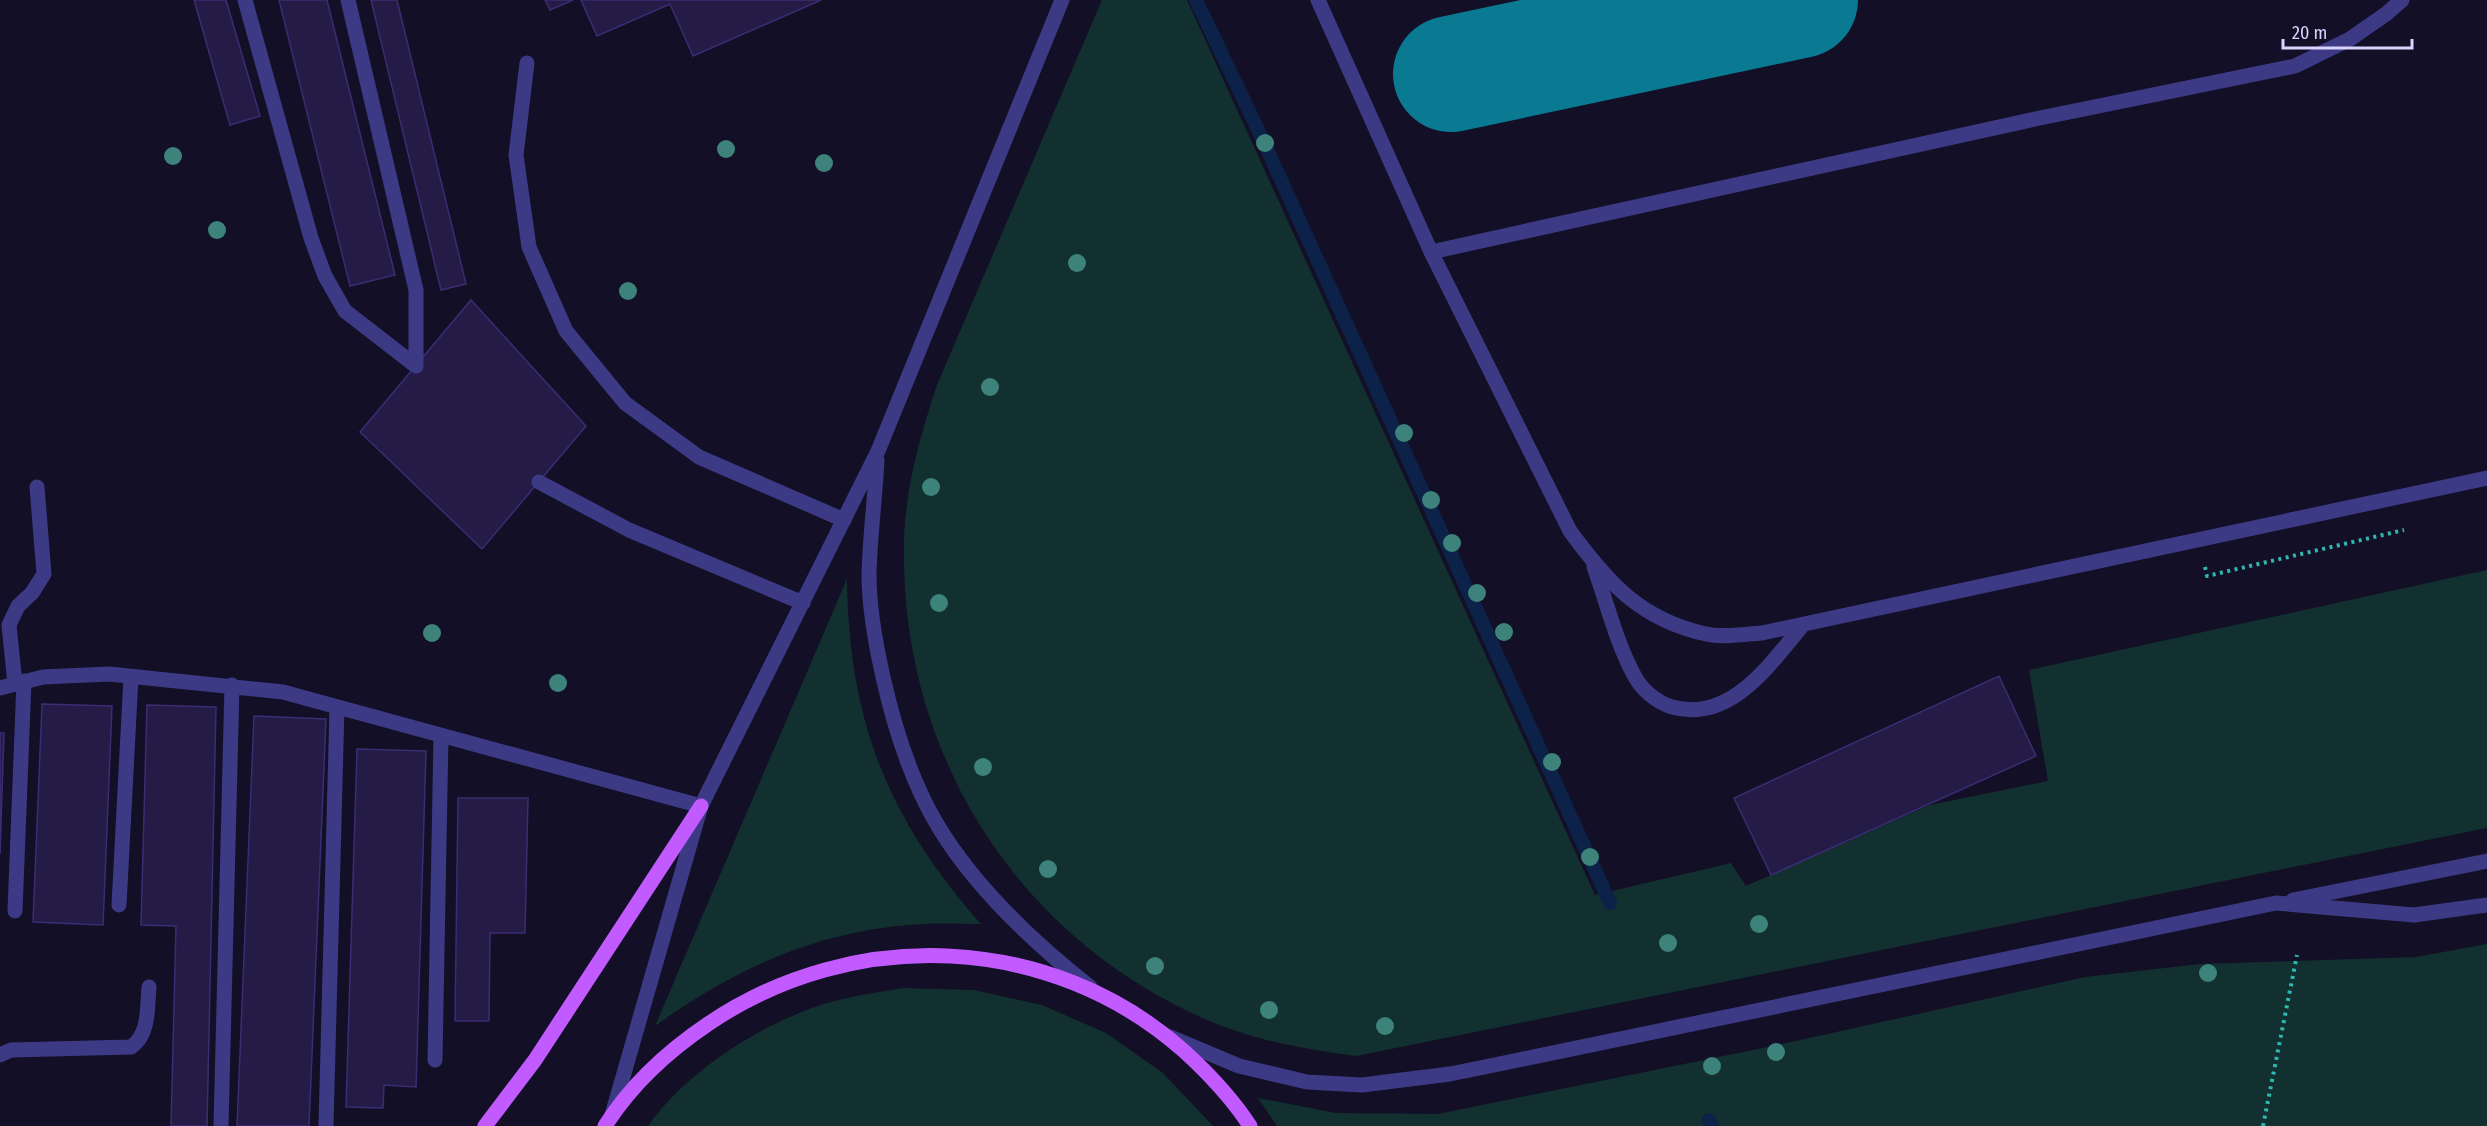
<svg xmlns="http://www.w3.org/2000/svg" width="2487" height="1126" viewBox="0 0 2487 1126" font-family="'Fira Sans Condensed',sans-serif">
  <style>
    .green { fill: #12302f }
    .lines { fill: none; stroke-linecap: round; stroke-linejoin: round }
    .stream { stroke: #0c2248; stroke-width: 14 }
    .taxiway { stroke: #0a7a92; stroke-width: 116 }
    .building { fill: #241b47; stroke: #3b2d73; stroke-width: 1.5 }
    .path { stroke: #2fb8b0; stroke-width: 4; stroke-dasharray: 3 4.5; stroke-linecap: butt }
    .service { stroke: #3d3a85; stroke-width: 15 }
    .minor { stroke: #3d3a85; stroke-width: 15 }
    .primary { stroke: #c25bff; stroke-width: 15 }
    .tree { fill: #3d827b }
  </style>
  <rect width="100%" height="100%" fill="#130f26"/>
  <path class="green" d="M1102,0H1187L1595,895L1731,863L1746,886L1930,805L2048,781L2029,670L2487,570V828L1356,1056C1301,1049 1247,1039 1196,1015C1010,929 900,747 904,543C905,488 920,436 937,385Z
    M847,579C849,721 887,817 981,924C963,924 944,923 926,924C824,928 737,967 655,1026Z
    M2487,944V1126H1277L1258,1098L1336,1113L1438,1114L1782,1044L2085,977L2200,964L2416,957Z
    M903,988L974,990L1042,1005L1106,1033L1163,1073L1213,1126H648C687,1070 769,1018 835,1001C857,995 881,992 903,988Z"/>
  <g class="lines">
    <path class="stream" d="M1196,0L1261,136L1610,903
      M1709,1120L1712,1126"/>
    <path class="taxiway" d="M1451,74L1800,0"/>
  </g>
  <path class="building" d="M194,0H226L260,116L230,125Z
    M279,0H327L395,275L350,286Z
    M371,0H397L466,284L441,290Z
    M545,0H573L550,10Z
    M581,0H821L693,56L670,4L597,36Z
    M471,300L586,426L482,549L360,432Z
    M1999,676L2036,756L1771,875L1734,798Z
    M42,704L112,706L103,925L33,922Z
    M147,705L216,707L207,1126H171L176,926L141,925Z
    M254,716L326,719L309,1126H237Z
    M0,733H4L0,854Z
    M357,749L426,751L416,1087L384,1085L383,1108L346,1107Z
    M458,798H528L525,933H490L489,1021H455Z"/>
  <g class="lines">
    <path class="path" d="M2205,567L2207,576L2404,530
      M2263,1126L2297,955"/>
    <path class="service" d="M245,0L311,238L325,276L345,311L416,366
      M348,0L416,290V366
      M1318,0L1431,252L1570,531C1608,583 1641,620 1706,634C1723,638 1745,634 1762,633L2487,478
      M527,63L516,155L529,247L566,331L625,403L699,457L844,520
      M1431,252L2035,119L2295,66L2350,39L2386,14L2402,0
      M539,482L629,530L803,603
      M1594,567C1607,603 1616,642 1634,675C1641,689 1656,702 1672,707C1731,723 1770,664 1803,625
      M15,684L9,625L18,606L32,593L44,574L37,487
      M0,688L43,677L109,674L283,692L701,806
      M119,905L131,677
      M15,911L24,681
      M0,1055L11,1050L131,1047C150,1034 147,1007 149,987
      M435,1060L441,735
      M221,1126L232,685
      M326,1126L337,707"/>
    <path class="minor" d="M877,460C875,498 870,536 869,574C869,606 876,646 883,677C894,726 912,783 938,826C976,889 1033,942 1090,987
      M2293,900L2487,861
      M1170,1037L1239,1066L1307,1082L1362,1085L1450,1074L1504,1063L2276,903L2414,915L2487,905
      M612,1115L701,806L878,451L1062,0"/>
    <path class="primary" d="M485,1126L535,1060L701,806
      M605,1126C631,1085 668,1051 708,1024C854,925 1051,933 1184,1051C1208,1073 1232,1098 1250,1126"/>
  </g>
  <g class="tree">
    <circle cx="1265" cy="143" r="9"/>
    <circle cx="726" cy="149" r="9"/>
    <circle cx="173" cy="156" r="9"/>
    <circle cx="824" cy="163" r="9"/>
    <circle cx="217" cy="230" r="9"/>
    <circle cx="1077" cy="263" r="9"/>
    <circle cx="628" cy="291" r="9"/>
    <circle cx="990" cy="387" r="9"/>
    <circle cx="1404" cy="433" r="9"/>
    <circle cx="931" cy="487" r="9"/>
    <circle cx="1431" cy="500" r="9"/>
    <circle cx="1452" cy="543" r="9"/>
    <circle cx="1477" cy="593" r="9"/>
    <circle cx="939" cy="603" r="9"/>
    <circle cx="1504" cy="632" r="9"/>
    <circle cx="432" cy="633" r="9"/>
    <circle cx="558" cy="683" r="9"/>
    <circle cx="1552" cy="762" r="9"/>
    <circle cx="983" cy="767" r="9"/>
    <circle cx="1590" cy="857" r="9"/>
    <circle cx="1048" cy="869" r="9"/>
    <circle cx="1759" cy="924" r="9"/>
    <circle cx="1668" cy="943" r="9"/>
    <circle cx="1155" cy="966" r="9"/>
    <circle cx="2208" cy="973" r="9"/>
    <circle cx="1269" cy="1010" r="9"/>
    <circle cx="1385" cy="1026" r="9"/>
    <circle cx="1776" cy="1052" r="9"/>
    <circle cx="1712" cy="1066" r="9"/>
  </g>
  <path d="M2283 39v9h129v-9" fill="none" stroke="#d9d4ff" stroke-width="3"/>
  <text x="2292" y="39" font-size="18" fill="#d9d4ff" stroke="#130f26" stroke-width="4.5" paint-order="stroke">20 m</text>
</svg>
